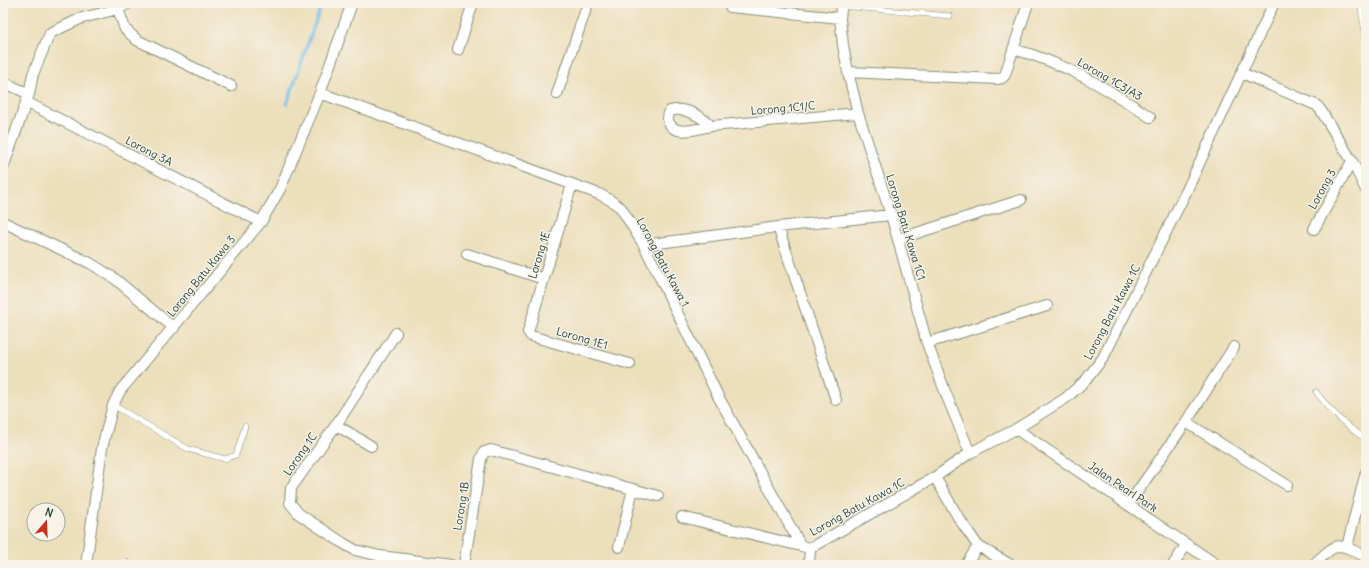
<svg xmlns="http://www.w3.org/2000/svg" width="1369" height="568" viewBox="0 0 1369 568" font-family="Delius,sans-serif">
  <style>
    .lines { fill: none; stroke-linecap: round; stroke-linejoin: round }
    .stream { stroke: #70c0eb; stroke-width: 3 }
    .service-casing { stroke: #868e78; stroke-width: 6 }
    .minor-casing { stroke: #868e78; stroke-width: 12 }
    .service { stroke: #fff; stroke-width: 5 }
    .minor { stroke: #fff; stroke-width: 10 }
    .labels { text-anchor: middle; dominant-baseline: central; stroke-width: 3; stroke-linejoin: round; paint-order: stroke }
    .street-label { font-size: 11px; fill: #1f3d34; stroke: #f7f3e8 }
  </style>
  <rect width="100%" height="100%" fill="#f7f3e8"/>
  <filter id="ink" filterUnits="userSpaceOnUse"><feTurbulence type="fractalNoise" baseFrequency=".025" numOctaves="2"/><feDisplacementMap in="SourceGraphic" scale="8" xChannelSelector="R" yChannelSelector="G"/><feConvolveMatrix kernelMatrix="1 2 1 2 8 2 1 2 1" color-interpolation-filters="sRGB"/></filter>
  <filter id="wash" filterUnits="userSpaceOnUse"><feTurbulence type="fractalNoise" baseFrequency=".012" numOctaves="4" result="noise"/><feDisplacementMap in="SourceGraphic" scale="16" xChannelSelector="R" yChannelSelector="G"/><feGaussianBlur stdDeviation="0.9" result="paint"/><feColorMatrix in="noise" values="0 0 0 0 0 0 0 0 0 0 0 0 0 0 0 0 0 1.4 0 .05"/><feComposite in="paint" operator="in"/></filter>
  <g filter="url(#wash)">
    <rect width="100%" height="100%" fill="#ecdfbc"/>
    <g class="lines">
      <path class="stream" d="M287,104L322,3"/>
    </g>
  </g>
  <g filter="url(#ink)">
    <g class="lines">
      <defs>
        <path id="service" d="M1360,3L1366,38
          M842,6L950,16
          M1316,392C1330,411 1345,426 1366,439
          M113,405L188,449L225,459L236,455L245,426
          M125,565L126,561"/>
        <path id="minor" d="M842,3L840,18L843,45L848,72L858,113L891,215L927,343L946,394L970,453
          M730,7L840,18
          M118,9L125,29L137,40L231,86
          M1013,49C1065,63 1105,87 1150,117
          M458,50L473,3
          M848,72L997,79L1002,78L1005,75L1028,3
          M1242,73L1316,105L1320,109L1352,161L1366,190
          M3,82L29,94
          M320,93L599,194L610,200L621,208L644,245L719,398L801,546L810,548L809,565
          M557,94L588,3
          M26,102L261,222
          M711,126C701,116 684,106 670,111C668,115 667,119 669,123C676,137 699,128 711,126L858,113
          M3,168L29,94L33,74L50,33L82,18L118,9L129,3
          M572,184L528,332L531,336L630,364
          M3,222L90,263L114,278L174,328
          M778,227L836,400
          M1314,229L1352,161
          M898,239L1021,200
          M644,245L778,227L891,215
          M467,254L544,279
          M396,333L336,425L291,488L290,503L299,514L343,543L355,550L380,556L451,565
          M927,343L1047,306
          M1186,422L1287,485
          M336,425L371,446
          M1016,429L1217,565
          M935,477L958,517L978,546L1011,565
          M1128,505L1186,422L1234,347
          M682,517L801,546
          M619,547L633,489
          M1347,547L1366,472
          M810,548L935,477L970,453L1016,429L1066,398L1086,380L1103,358L1186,192L1274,3
          M86,565L102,448L113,405L120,391L261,222L280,189L320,93L352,3
          M464,565L481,459L484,452L491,450L658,496
          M966,565L978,546
          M1173,565L1186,545
          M1313,565C1338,542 1336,541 1366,557"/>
      </defs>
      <use href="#service" class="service-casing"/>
      <use href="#minor" class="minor-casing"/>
      <use href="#service" class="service"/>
      <use href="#minor" class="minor"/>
    </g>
  </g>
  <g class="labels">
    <g class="street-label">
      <text transform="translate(1110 79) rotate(30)">Lorong 1C3/A3</text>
      <text transform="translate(783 108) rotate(-5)">Lorong 1C1/C</text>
      <text transform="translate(149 151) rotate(27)">Lorong 3A</text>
      <text transform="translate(1322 189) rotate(-61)">Lorong 3</text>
      <text transform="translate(906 227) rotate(73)">Lorong Batu Kawa 1C1</text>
      <text transform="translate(539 255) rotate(-73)">Lorong 1E</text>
      <text transform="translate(663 262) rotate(62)">Lorong Batu Kawa 1</text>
      <text transform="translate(201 276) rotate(-51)">Lorong Batu Kawa 3</text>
      <text transform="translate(1112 312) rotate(-62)">Lorong Batu Kawa 1C</text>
      <text transform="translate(582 338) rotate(16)">Lorong 1E1</text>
      <text transform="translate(300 454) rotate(-55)">Lorong 1C</text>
      <text transform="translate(1123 487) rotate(34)">Jalan Pearl Park</text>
      <text transform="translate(461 506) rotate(-81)">Lorong 1B</text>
      <text transform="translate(857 507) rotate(-29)">Lorong Batu Kawa 1C</text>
    </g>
  </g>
  <rect width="1369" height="568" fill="none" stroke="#f7f3e8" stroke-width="16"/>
  <g transform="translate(46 522) rotate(19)"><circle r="19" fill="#f7f3e8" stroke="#a1aaa0"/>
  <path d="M0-3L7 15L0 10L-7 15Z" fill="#c8321e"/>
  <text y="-6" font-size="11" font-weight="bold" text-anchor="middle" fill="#1f3d34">N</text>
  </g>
</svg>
